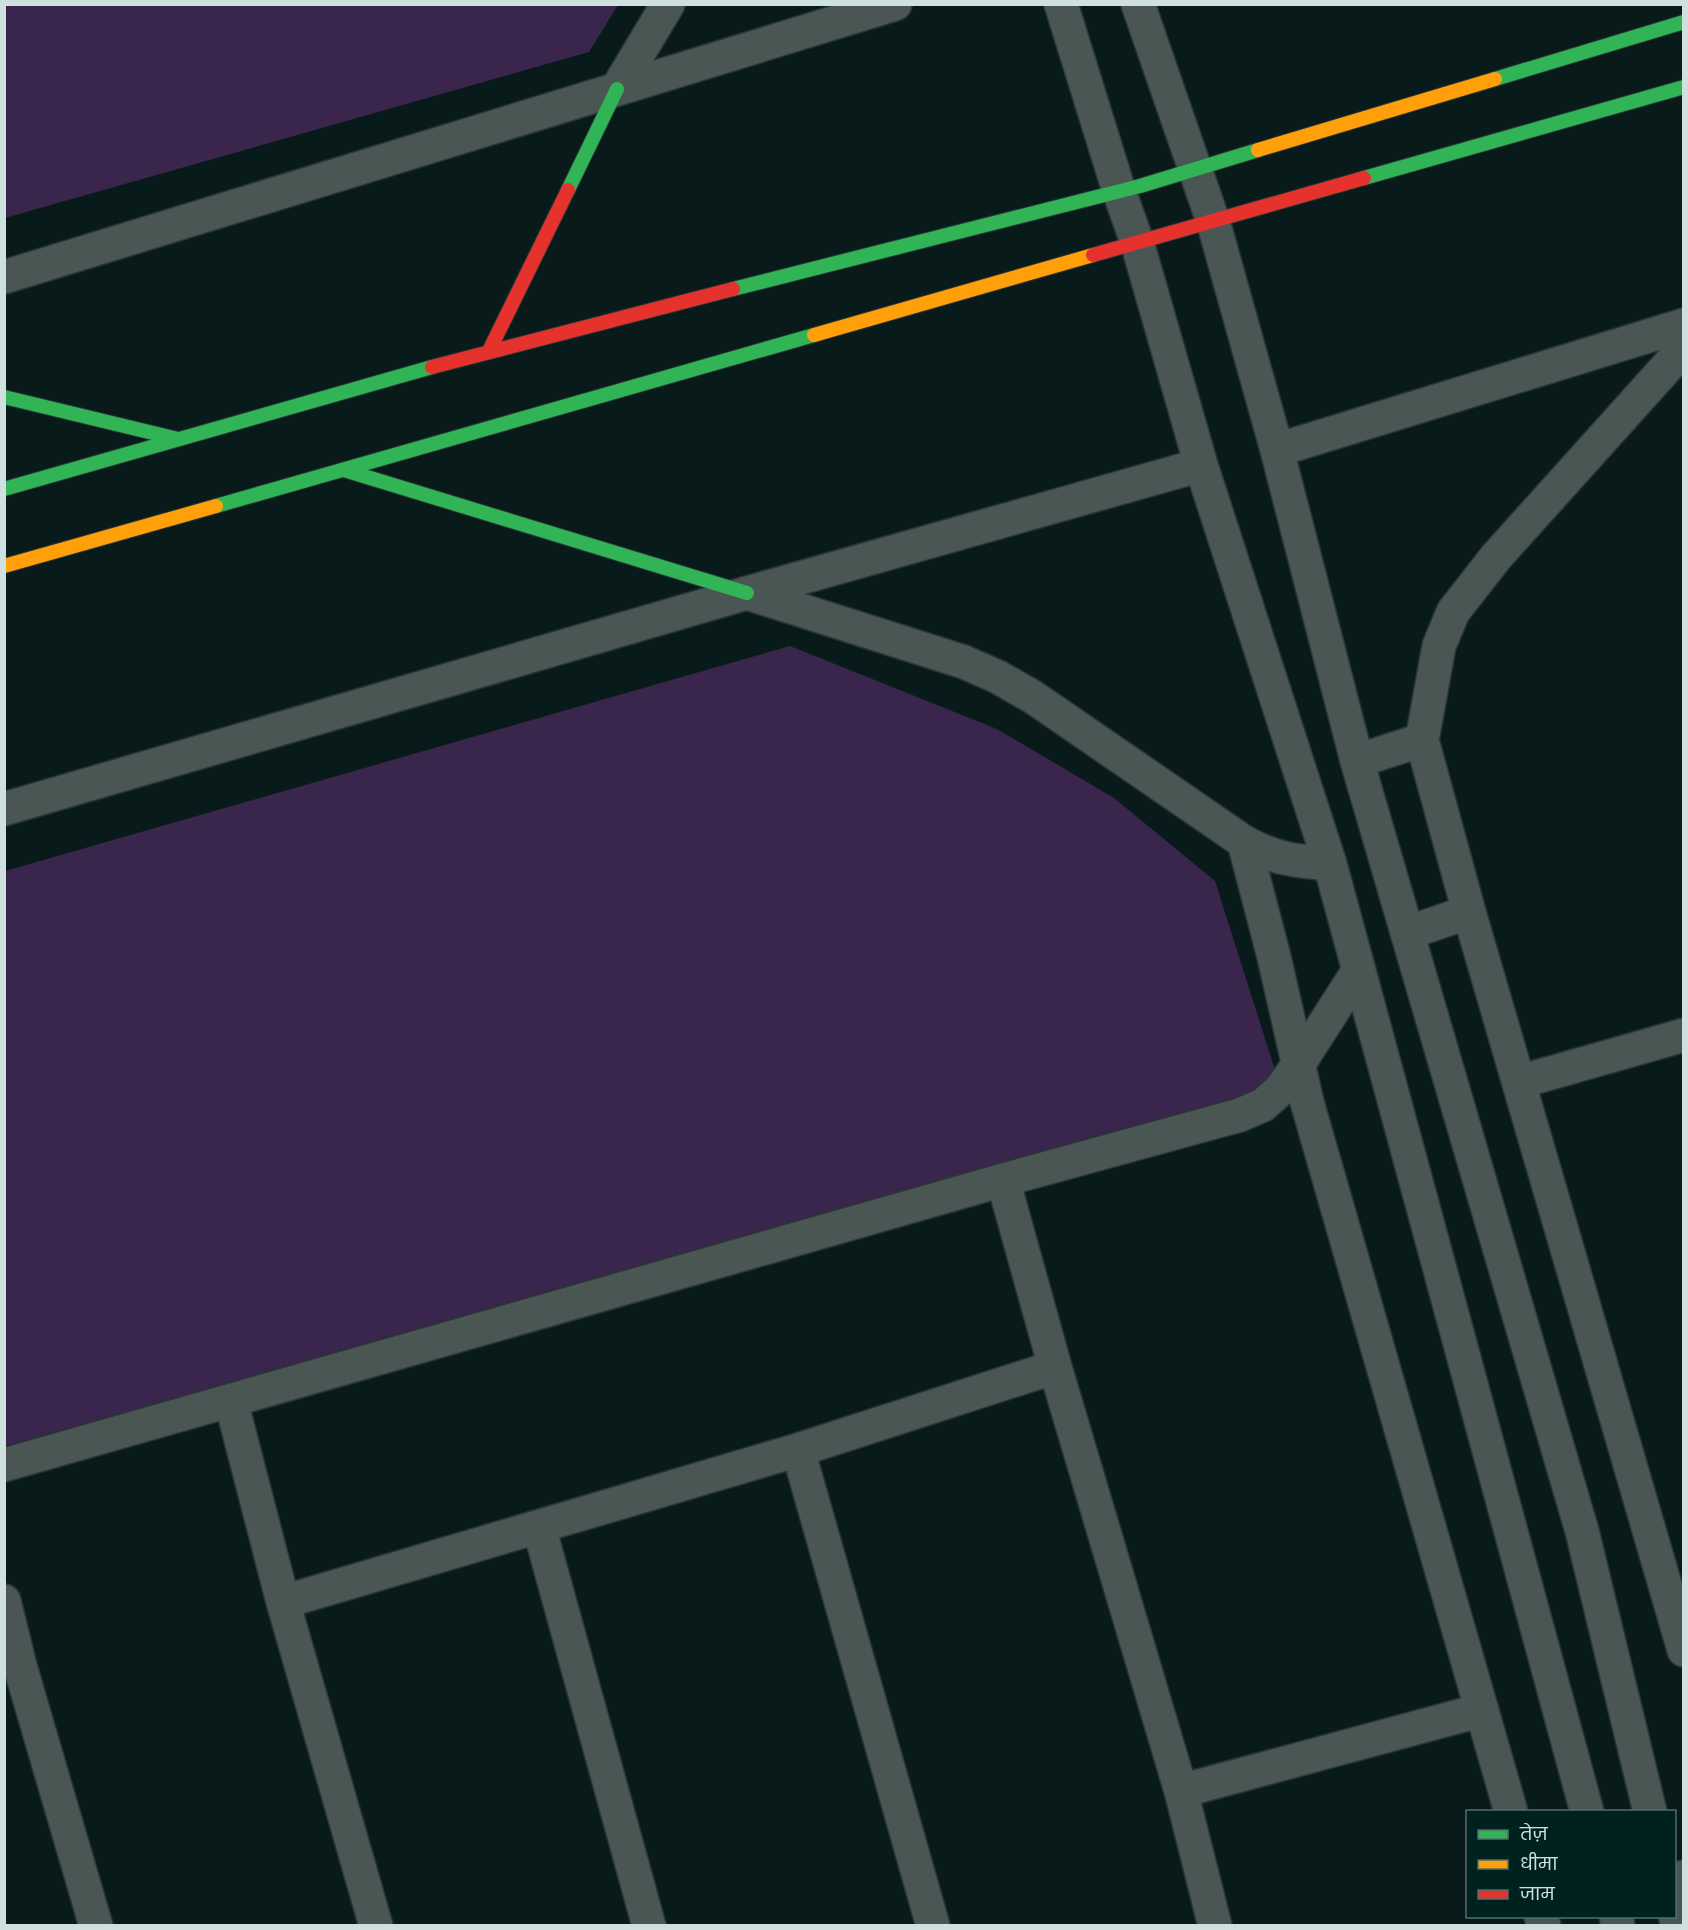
<svg xmlns="http://www.w3.org/2000/svg" width="1688" height="1930" viewBox="0 0 1688 1930" font-family="Poppins,'Noto Sans Devanagari',sans-serif">
  <style>
    .green { fill: #3a264d }
    .lines { fill: none; stroke-linecap: round; stroke-linejoin: round }
    .street-casing { stroke: #293634; stroke-width: 36 }
    .fast-casing { stroke: #293634; stroke-width: 16 }
    .slow-casing { stroke: #293634; stroke-width: 16 }
    .jam-casing { stroke: #293634; stroke-width: 16 }
    .street { stroke: #495654; stroke-width: 33 }
    .fast { stroke: #30b455; stroke-width: 14 }
    .slow { stroke: #ff9f0a; stroke-width: 14 }
    .jam { stroke: #e5322d; stroke-width: 14 }
  </style>
  <rect width="100%" height="100%" fill="#081a19"/>
  <path class="green" d="M5,4H618V5L589,52L5,218Z
    M790,646L997,729L1114,798L1215,881L1275,1070L1245,1100L5,1446V871Z"/>
  <g class="lines">
    <defs>
      <path id="street" d="M1061,4L1119,191L1137,242L1201,465L1330,864L1587,1812
        M1138,4L1213,221L1277,450L1357,761L1582,1531L1650,1812
        M617,89L668,4
        M4,277L895,4
        M1277,450L1684,325
        M747,593L964,662L998,677L1033,697L1244,842C1275,859 1295,861 1330,864
        M1422,740L1469,912L1684,1650
        M1357,761L1422,740L1439,646L1453,612L1496,557L1684,348
        M4,809L747,593L1201,465
        M1244,842L1274,957L1307,1102L1511,1812
        M1407,933L1469,912
        M1519,1082L1684,1035
        M1003,1180L1055,1367L1181,1791L1215,1926
        M231,1401L283,1602L376,1926
        M798,1450L933,1926
        M4,1465L1003,1180L1240,1115L1263,1105L1281,1089L1298,1065L1359,970
        M539,1527L649,1926
        M4,1601L20,1666L96,1926
        M283,1602L798,1450L1055,1367
        M1181,1791L1482,1710
        M1674,1889L1684,1877
        M1674,1911L1678,1926
        M1541,1916L1544,1926
        M1616,1916L1618,1926"/>
      <path id="fast" d="M1495,79L1684,22
        M1364,178L1684,87
        M568,190L617,89
        M733,289L1140,186L1258,150
        M4,397L178,439
        M344,470L747,593
        M4,489L432,367
        M216,506L814,335"/>
      <path id="slow" d="M1258,150L1495,79
        M814,335L1093,255
        M4,566L216,506"/>
      <path id="jam" d="M1093,255L1364,178
        M489,351L568,190
        M432,367L733,289"/>
    </defs>
    <use href="#street" class="street-casing"/>
    <use href="#fast" class="fast-casing"/>
    <use href="#slow" class="slow-casing"/>
    <use href="#jam" class="jam-casing"/>
    <use href="#street" class="street"/>
    <use href="#fast" class="fast"/>
    <use href="#slow" class="slow"/>
    <use href="#jam" class="jam"/>
  </g>
  <rect width="1688" height="1930" fill="none" stroke="#cee1de" stroke-width="12"/>
  <rect x="1466" y="1810" width="210" height="108" fill="#00221f" stroke="#526e6b" stroke-width="1.5"/>
  <rect x="1478" y="1830" width="30" height="9" fill="#30b455" stroke="#526e6b" stroke-width="1.5"/>
  <text x="1520" y="1840" font-size="18" fill="#cee1de">तेज़</text>
  <rect x="1478" y="1860" width="30" height="9" fill="#ff9f0a" stroke="#526e6b" stroke-width="1.5"/>
  <text x="1520" y="1870" font-size="18" fill="#cee1de">धीमा</text>
  <rect x="1478" y="1890" width="30" height="9" fill="#e5322d" stroke="#526e6b" stroke-width="1.5"/>
  <text x="1520" y="1900" font-size="18" fill="#cee1de">जाम</text>
</svg>
